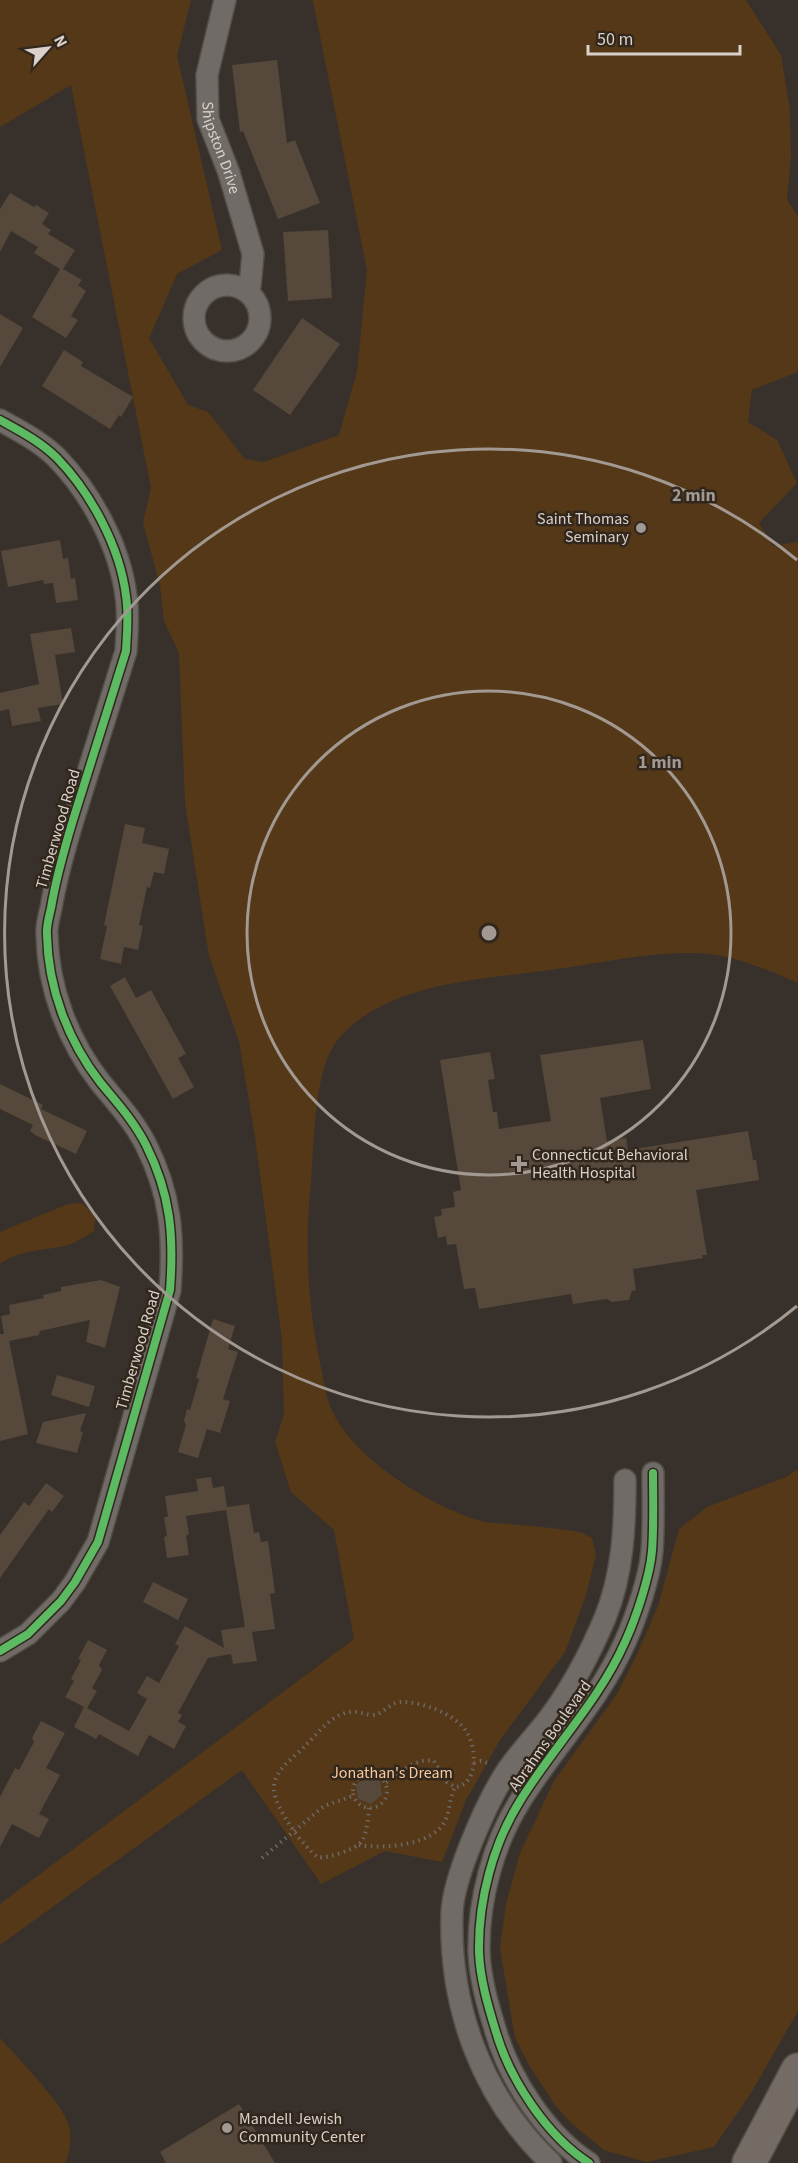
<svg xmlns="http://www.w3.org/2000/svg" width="798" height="2163" viewBox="0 0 798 2163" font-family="'Source Sans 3',sans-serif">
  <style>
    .green { fill: #553817 }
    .building { fill: #56483a }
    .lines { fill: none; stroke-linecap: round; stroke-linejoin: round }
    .minor-casing { stroke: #534e48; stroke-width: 24 }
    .primary-casing { stroke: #534e48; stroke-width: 36 }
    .path { stroke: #6e6864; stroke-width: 4; stroke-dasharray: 1.5 4.5; stroke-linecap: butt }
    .minor { stroke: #706b66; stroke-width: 21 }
    .primary { stroke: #746c64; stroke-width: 33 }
    .cycleway-casing { stroke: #32271c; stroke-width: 11 }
    .cycleway { stroke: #5cba63; stroke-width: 8 }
    .ring { fill: none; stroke: #a19992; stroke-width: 3 }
    .poi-dot { fill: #a19992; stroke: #32271c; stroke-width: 2 }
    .labels { text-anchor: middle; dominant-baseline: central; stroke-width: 5; stroke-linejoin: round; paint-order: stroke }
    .street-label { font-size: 16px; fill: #d9d1ca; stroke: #32271c }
    .poi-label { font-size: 16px; fill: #d9d1ca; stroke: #32271c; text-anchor: start }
    .park-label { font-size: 16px; fill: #f9c99d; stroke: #32271c }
    .centre { fill: #a19992; stroke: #32271c; stroke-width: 3 }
    .ring-label { font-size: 18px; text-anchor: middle; font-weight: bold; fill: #a19992; stroke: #32271c; stroke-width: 5; stroke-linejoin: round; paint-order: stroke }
  </style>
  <rect width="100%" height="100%" fill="#38312b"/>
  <path class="green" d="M0,0H191L177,56L222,250L177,274L149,338L188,405L208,412L245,459L264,462L339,435L357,372L367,270L313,1L309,0H746L781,55L790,110L791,157L787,200L798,216V372L752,390L748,422L777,440L797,483L759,523L773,546L798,542V983C765,969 730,953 693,953C648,952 601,963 556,969C505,977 451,979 402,997C377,1006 352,1021 336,1042C314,1071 314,1145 311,1183C304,1245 308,1311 322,1372C324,1383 326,1396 330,1406C350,1457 428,1504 477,1520C489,1524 504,1523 517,1525C538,1526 559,1529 580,1532L592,1538L596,1555L586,1595L565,1652L500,1740L466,1800L442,1862L385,1851L321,1884L242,1770L0,1945V1904L354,1639L334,1530L291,1492L275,1442L284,1415L282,1340L255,1137L239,1041L209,956L185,803L179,653L164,621L160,585L143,523L151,488L71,85L0,127Z
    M82,1203L95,1217L94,1231C86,1236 77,1242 68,1245C46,1251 19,1249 0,1264V1232L68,1204Z
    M798,1469V2011L751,2093L714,2147L646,2162L604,2150L571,2123L555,2105L529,2065L515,2038L500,1948L506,1904L520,1853L554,1781L617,1694L639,1650L658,1606L679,1529L707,1507L786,1477Z
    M0,2038C16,2056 65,2106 69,2126C72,2138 70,2153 65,2163H0Z"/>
  <path class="building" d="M277,60L287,143L295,140L320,203L278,219L243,131L240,132L232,65Z
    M10,193L34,207L36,205L49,213L42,224L51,230L48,234L75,250L63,269L82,280L78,285L86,291L71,316L78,320L66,338L32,317L60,269L34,253L38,247L11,231L0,252V209Z
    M328,230L332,298L288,301L283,232Z
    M0,314L23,328L0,367Z
    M302,318L340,344L290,415L253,390Z
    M64,350L83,362L81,366L133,397L121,417L119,415L110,429L42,386Z
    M60,540L63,559L68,558L71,579L75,578L78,600L56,603L53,583L44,584L43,580L8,587L1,551Z
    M71,628L75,652L55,655L63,704L38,708L41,721L12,726L9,709L0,711V693L39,684L30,634Z
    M125,824L145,828L142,843L169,849L164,874L154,872L150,888L147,887L139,925L143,926L138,950L124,947L121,964L100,959L107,926L104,925Z
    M125,977L136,998L151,990L186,1054L178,1058L194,1087L173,1099L110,986Z
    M643,1040L651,1089L600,1098L607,1141L626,1138L628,1150L748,1131L753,1160H756L759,1180L696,1190L707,1255H702L703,1258L633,1269L636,1290L632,1291L629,1300L612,1302L607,1299L573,1304L571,1294L479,1309L475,1288L464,1289L456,1244L447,1245L446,1236L438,1238L434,1217L442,1215L441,1209L455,1207L453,1192L461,1190L440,1060L490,1052L495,1079L488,1080L493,1112H497L499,1129L551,1121L540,1055Z
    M0,1084L43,1105L41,1109L87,1131L76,1154L35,1135L30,1131L33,1125L0,1109Z
    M101,1280L120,1287L105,1348L86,1342L90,1320L40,1331L39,1335L9,1341L28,1434L0,1441V1334H4L1,1316L10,1314L9,1305L44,1298L43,1295L61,1291V1287Z
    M213,1319L235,1326L228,1349L238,1352L223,1399L230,1401L220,1433L207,1429L198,1458L178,1452L186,1425L184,1421L187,1409L190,1410L199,1379L196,1378Z
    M57,1375L95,1386L89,1407L51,1395Z
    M86,1413L80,1431L83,1432L77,1453L36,1443L43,1422Z
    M211,1477L213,1488L224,1486L227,1507L249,1504L254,1533L259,1532L261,1542L268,1541L275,1593L270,1594L275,1629L252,1632L257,1661L233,1664L231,1654L208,1658L178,1713L182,1715L178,1722L186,1726L174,1749L149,1735L138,1756L99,1734L96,1739L74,1727L84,1707L65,1697L74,1681L71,1679L81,1660L78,1659L88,1640L107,1650L99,1665L102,1670L92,1688L97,1691L87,1708L129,1731L147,1699L137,1693L147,1676L159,1683L179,1646L175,1644L185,1626L224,1648L221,1630L245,1627L226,1510L186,1516L189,1534L186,1536L189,1555L167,1558L164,1537L167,1536L164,1517H168L165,1496L198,1491L196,1479Z
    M46,1483L64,1496L52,1512L49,1509L0,1578V1535L24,1502L29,1506Z
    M153,1582L188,1599L178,1620L143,1602Z
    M41,1721L65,1733L46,1768L60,1775L39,1814L49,1819L39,1838L12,1824L0,1847V1797L15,1768L19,1770L34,1742L32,1738Z
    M367,1776L380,1781L382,1795L371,1804L358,1799L356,1785Z
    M239,2104L275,2163H166L160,2152Z"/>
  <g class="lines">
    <defs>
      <g id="minor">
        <path id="s1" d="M225,0L207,75L208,119L229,173L253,254L250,286L247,291"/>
        <circle cx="227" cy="318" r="33"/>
        <path d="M0,420C20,431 41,442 57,458C91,493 120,547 126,596C129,614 127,632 126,651C108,707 91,764 73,820C64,850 56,878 51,908C49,917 46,927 47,935C48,988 68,1041 100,1082C117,1103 134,1121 146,1145C171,1195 174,1236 170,1290L98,1542L75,1582L61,1601L28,1634L0,1651"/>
        <path d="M551,2163C482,2098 449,2007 452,1913C453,1878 486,1804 505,1774C519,1752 538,1734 553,1713C574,1684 591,1651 605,1618C623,1574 625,1526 625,1480"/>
        <path d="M589,2163C547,2136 510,2080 496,2032C488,2006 480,1979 479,1952C478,1901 493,1844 520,1801C554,1746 599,1701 625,1642C636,1618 650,1576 652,1551C654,1525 653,1499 653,1473"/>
      </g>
      <path id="primary" d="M749,2163L798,2070"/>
    </defs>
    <use href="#minor" class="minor-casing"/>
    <use href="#primary" class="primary-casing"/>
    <path class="path" d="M474,1763L481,1761L491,1764
      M353 1791a17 17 0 1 1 34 0a17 17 0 1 1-34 0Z
      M369,1808C368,1818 367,1833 362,1841C357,1849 327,1859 318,1857C303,1847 275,1808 274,1790C272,1771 295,1757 307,1744C320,1731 334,1711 355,1712C361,1712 366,1715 373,1715C384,1714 390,1702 401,1702C422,1702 454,1713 466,1731C477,1746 479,1785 455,1787L447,1782L434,1761C416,1757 400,1773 385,1783
      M359,1845C383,1849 435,1846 446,1819C450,1809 449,1799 455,1787
      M262,1858L324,1806L353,1796"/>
    <use href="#minor" class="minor"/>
    <use href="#primary" class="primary"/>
    <defs>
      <path id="cycleway" d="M0,420C20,431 41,442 57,458C91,493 120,547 126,596C129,614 127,632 126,651C108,707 91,764 73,820C64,850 56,878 51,908C49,917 46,927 47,935C48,988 68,1041 100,1082C117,1103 134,1121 146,1145C171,1195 174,1236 170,1290L98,1542L75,1582L61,1601L28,1634L0,1651
        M589,2163C547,2136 510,2080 496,2032C488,2006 480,1979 479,1952C478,1901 493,1844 520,1801C554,1746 599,1701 625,1642C636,1618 650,1576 652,1551C654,1525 653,1499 653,1473"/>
    </defs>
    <use href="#cycleway" class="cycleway-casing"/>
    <use href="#cycleway" class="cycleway"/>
  </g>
  <g class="ring">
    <circle cx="489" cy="933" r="242"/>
    <path d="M797 1306A484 484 0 1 1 797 560"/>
  </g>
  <g class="poi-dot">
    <circle cx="641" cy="528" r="6"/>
    <path d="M516 1155h6v6h6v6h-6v6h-6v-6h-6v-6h6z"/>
    <circle cx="227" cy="2128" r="6"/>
  </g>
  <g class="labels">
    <g class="street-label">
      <text stroke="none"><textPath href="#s1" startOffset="152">Shipston Drive</textPath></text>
      <text transform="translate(58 829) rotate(-74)">Timberwood Road</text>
      <text transform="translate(138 1350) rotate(-74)">Timberwood Road</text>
      <text transform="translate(550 1736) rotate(-55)">Abrahms Boulevard</text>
    </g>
    <g class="poi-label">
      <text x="629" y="519" text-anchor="end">Saint Thomas<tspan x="629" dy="18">Seminary</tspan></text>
      <text x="532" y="1155">Connecticut Behavioral<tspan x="532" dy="18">Health Hospital</tspan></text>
      <text x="239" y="2119">Mandell Jewish<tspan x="239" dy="18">Community Center</tspan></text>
    </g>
    <g class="park-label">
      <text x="392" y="1773">Jonathan's Dream</text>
    </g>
  </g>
  <circle cx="489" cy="933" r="9" class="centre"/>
  <g class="ring-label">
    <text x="694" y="501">2 min</text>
    <text x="660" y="768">1 min</text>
  </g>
  <g transform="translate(48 48) rotate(62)" stroke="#32271c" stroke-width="4.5" paint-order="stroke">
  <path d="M0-4.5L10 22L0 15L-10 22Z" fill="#d9d1ca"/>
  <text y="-9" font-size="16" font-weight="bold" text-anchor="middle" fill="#d9d1ca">N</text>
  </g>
  <path d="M588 45v9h152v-9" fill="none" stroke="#d9d1ca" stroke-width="3"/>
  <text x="597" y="45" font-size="18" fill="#d9d1ca" stroke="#32271c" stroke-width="4.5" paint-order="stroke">50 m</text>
</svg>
